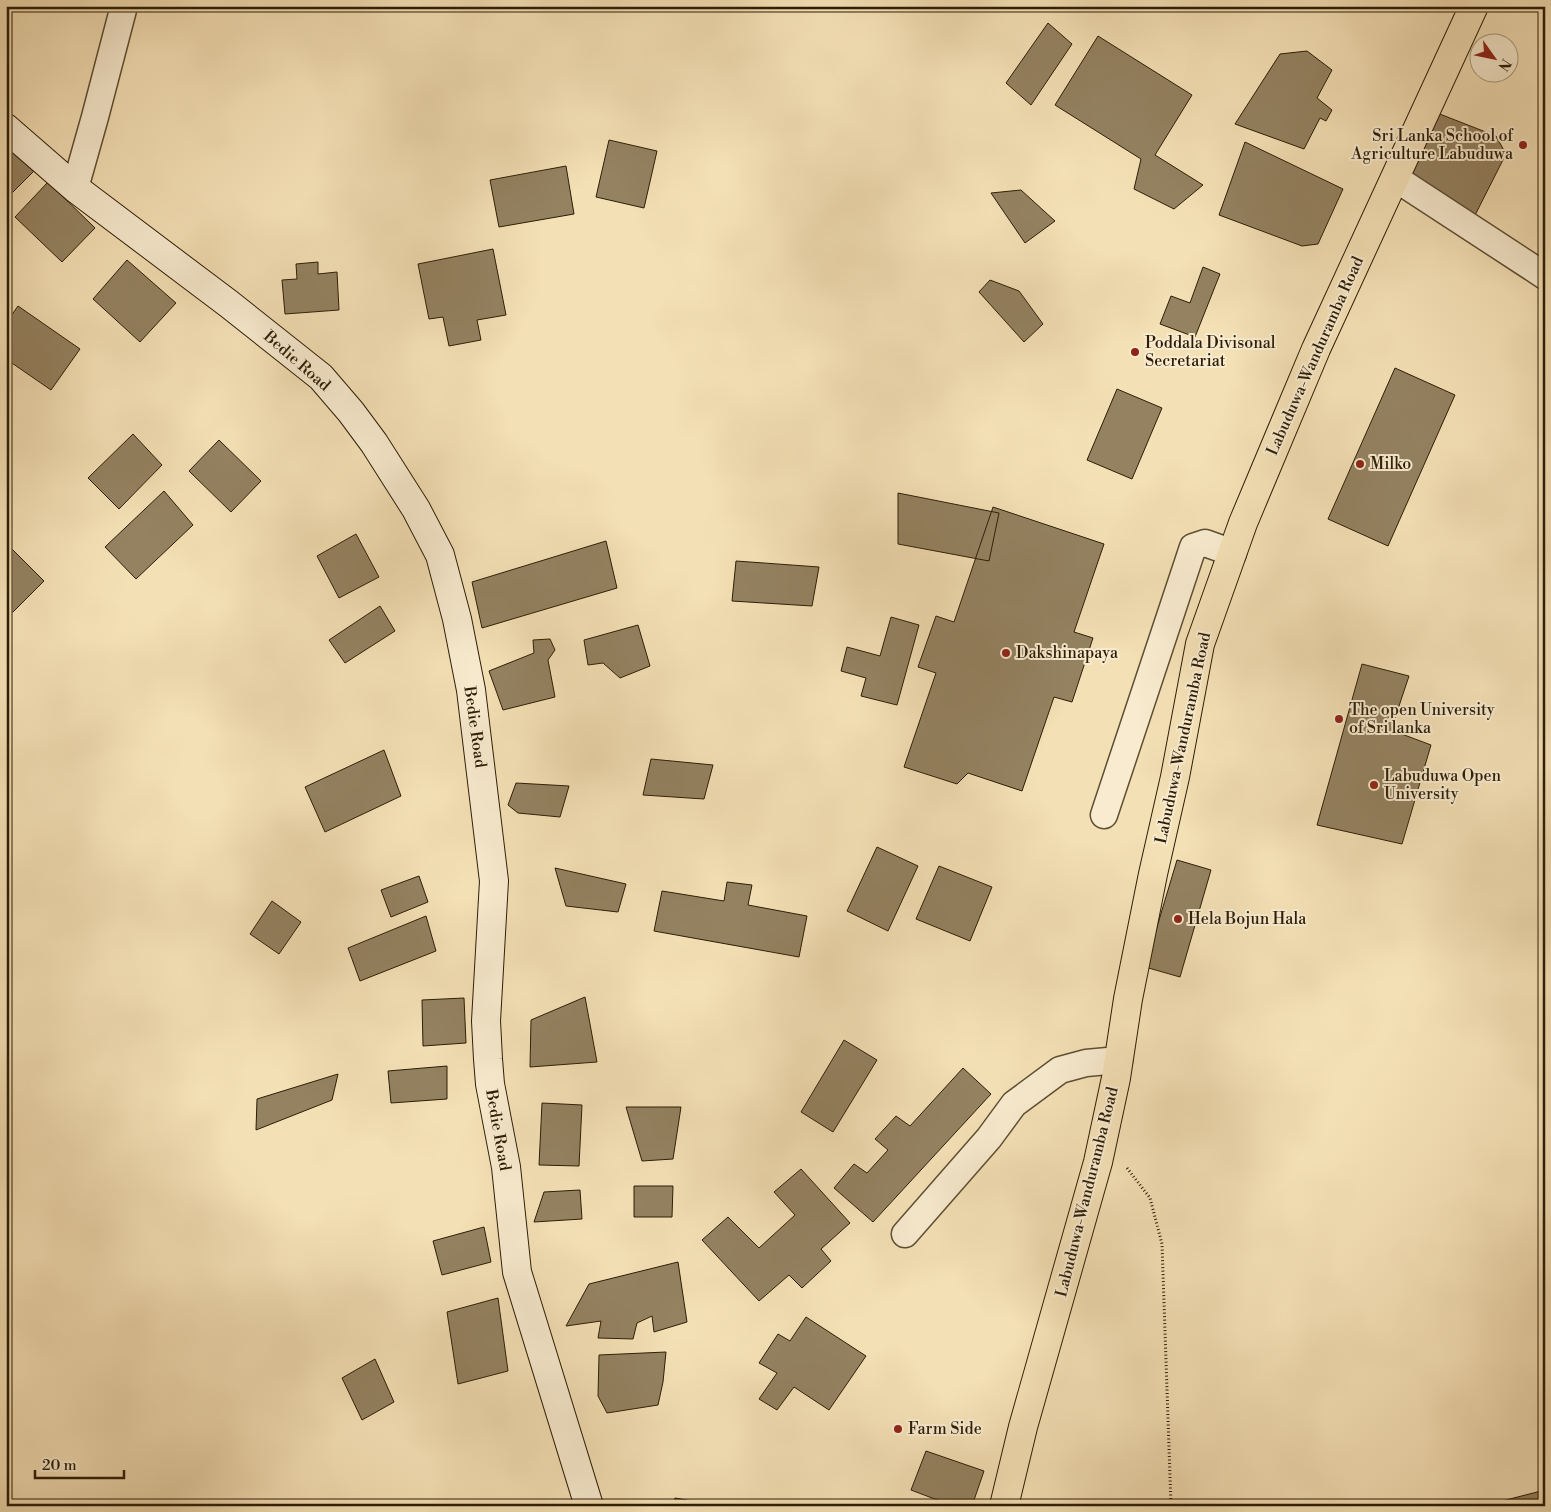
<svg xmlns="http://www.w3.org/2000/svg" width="1551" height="1512" viewBox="0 0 1551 1512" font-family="'Libre Bodoni',serif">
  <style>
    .building { fill: #948261; stroke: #2c1d07 }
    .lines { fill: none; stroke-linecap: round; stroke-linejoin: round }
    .street-casing { stroke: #5e4e32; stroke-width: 29 }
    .secondary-casing { stroke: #2c1d07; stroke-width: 30 }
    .primary-casing { stroke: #2c1d07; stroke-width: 30 }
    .path { stroke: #2c1d07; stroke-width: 3; stroke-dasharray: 1 2.5; stroke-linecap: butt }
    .street { stroke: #f8ebcf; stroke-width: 26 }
    .secondary { stroke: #f8ebcf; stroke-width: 28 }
    .primary { stroke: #f4e0b5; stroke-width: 28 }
    .poi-dot { fill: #8f2418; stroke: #f8ebcf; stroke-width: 2 }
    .labels { text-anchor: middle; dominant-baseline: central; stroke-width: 4; stroke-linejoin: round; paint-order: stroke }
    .poi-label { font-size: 16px; fill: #2c1d07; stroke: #f8ebcf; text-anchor: start }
    .street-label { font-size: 16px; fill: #2c1d07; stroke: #f8ebcf }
  </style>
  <rect width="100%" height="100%" fill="#f4e0b5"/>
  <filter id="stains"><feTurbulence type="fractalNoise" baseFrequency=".004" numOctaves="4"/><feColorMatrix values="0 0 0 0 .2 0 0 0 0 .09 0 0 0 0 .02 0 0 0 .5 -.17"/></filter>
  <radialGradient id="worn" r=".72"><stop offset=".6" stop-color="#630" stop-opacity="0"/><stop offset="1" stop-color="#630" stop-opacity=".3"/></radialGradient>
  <path class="building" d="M1048,23L1072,44L1031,105L1006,83Z
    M1098,36L1192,95L1155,155L1203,185L1174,209L1134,189L1141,159L1055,105Z
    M1307,51L1332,70L1317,98L1332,110L1326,121L1320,118L1304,149L1235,124L1280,54Z
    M1427,109L1496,136L1506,154L1469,227L1395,178Z
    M609,140L657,151L644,208L596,197Z
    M1245,142L1343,189L1318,244L1302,246L1219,215Z
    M6,145L35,170L9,196L6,192Z
    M566,166L574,214L499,227L490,180Z
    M48,182L95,228L62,262L15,217Z
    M1021,190L1055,221L1025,243L991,193Z
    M493,249L506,315L477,320L481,340L449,346L443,317L429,319L418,264Z
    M127,260L176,303L140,342L93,299Z
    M318,262V274L337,272L339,310L285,314L282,280L297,279L296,264Z
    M1203,267L1220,274L1195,337L1160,324L1171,296L1190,303Z
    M990,280L1019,291L1043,324L1024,342L979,292Z
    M18,306L80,349L51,390L6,359V323Z
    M1395,368L1455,395L1388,546L1328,519Z
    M1117,389L1162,408L1132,479L1087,460Z
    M133,434L162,465L119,509L88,478Z
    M219,440L261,481L231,512L189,471Z
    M164,491L193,525L136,579L105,547Z
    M898,493L999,513L989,561L898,544Z
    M993,507L1104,544L1074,632L1093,638L1072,702L1054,697L1022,791L968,773L957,784L904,767L936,673L918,667L936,616L954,622Z
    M356,534L379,577L339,598L317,556Z
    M606,541L617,588L482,628L472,582Z
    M6,543L44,581L12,613L6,607Z
    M736,561L819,567L812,606L732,601Z
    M380,606L395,631L345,663L329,640Z
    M891,617L919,625L897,705L861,696L866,678L841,671L847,647L880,656Z
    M638,625L650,666L620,678L603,663L588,665L584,640Z
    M550,639L555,650L548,660L555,697L503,710L489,671L534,653L533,640Z
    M1362,664L1409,676L1391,730L1431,745L1402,844L1317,825Z
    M384,750L401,796L325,832L305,787Z
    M651,759L713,765L704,799L643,795Z
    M516,783L569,786L560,817L518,813L508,805Z
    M877,847L918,866L888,931L847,911Z
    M1177,860L1211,870L1180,977L1145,967Z
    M939,866L992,887L970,941L916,919Z
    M555,868L626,884L618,912L566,906Z
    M419,876L428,902L391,917L381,890Z
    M727,882L752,885L748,905L807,916L799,957L654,931L662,891L724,901Z
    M272,901L301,922L279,954L250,934Z
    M426,916L436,951L360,981L348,948Z
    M585,997L597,1062L530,1067L531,1020Z
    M464,998L466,1043L423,1046L422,1000Z
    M844,1040L877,1060L833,1132L801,1112Z
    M447,1066V1099L391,1103L388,1071Z
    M963,1068L991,1094L873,1222L834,1188L854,1164L867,1173L888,1150L875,1139L896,1116L910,1126Z
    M338,1074L332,1100L256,1130L257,1099Z
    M542,1103L582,1105L579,1166L539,1165Z
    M626,1107H681L673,1159L642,1161Z
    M801,1169L850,1223L821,1249L831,1261L802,1288L789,1275L759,1301L702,1240L728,1217L759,1248L795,1215L774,1192Z
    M634,1186H673L672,1217H634Z
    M580,1190L582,1219L534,1222L544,1192Z
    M484,1227L491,1262L442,1275L433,1241Z
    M678,1262L687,1322L654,1332L652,1316L637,1323L633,1339L598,1338L601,1321L566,1326L589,1284Z
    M498,1298L508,1371L458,1384L447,1312Z
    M806,1317L866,1356L829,1410L794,1387L777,1410L759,1399L777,1373L759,1363L778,1334L790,1341Z
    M666,1352L663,1382L658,1405L607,1413L598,1396L599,1355Z
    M375,1359L394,1402L362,1420L342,1378Z
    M926,1451L984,1471L972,1506H953L911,1490Z
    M1545,1490V1506H1505L1502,1501Z
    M675,1498L699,1502L698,1506H673Z"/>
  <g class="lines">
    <defs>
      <path id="street" d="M1395,178L1545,276
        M75,188L95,117L124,6
        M1104,815L1193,547L1205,543L1233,553
        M905,1234L989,1138L1014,1104L1060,1070L1086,1063L1119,1060"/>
      <path id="secondary" d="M6,128L75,188L229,304L321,377L351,412L374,443L416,509L440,555L457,619L471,690L494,881L486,1021L488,1059L490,1084L506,1167L517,1272L589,1506"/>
      <path id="primary" d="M1004,1506L1023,1427L1098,1162L1116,1078L1128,999L1153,874L1175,777L1200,644L1243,523L1316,349L1474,6"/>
    </defs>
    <use href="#street" class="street-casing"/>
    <use href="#secondary" class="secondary-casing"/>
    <use href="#primary" class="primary-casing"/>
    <path class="path" d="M1127,1168L1150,1198L1162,1244L1171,1506"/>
    <use href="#street" class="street"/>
    <use href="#secondary" class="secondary"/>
    <use href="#primary" class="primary"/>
  </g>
  <g class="poi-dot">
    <circle cx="1523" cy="145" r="5"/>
    <circle cx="1135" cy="352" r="5"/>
    <circle cx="1360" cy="464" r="5"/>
    <circle cx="1006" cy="653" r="5"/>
    <circle cx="1339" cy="719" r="5"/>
    <circle cx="1374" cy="785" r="5"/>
    <circle cx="1178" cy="919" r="5"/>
    <circle cx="898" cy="1429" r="5"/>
  </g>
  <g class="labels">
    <g class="poi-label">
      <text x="1513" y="136" text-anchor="end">Sri Lanka School of<tspan x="1513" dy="18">Agriculture Labuduwa</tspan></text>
      <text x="1145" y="343">Poddala Divisonal<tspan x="1145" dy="18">Secretariat</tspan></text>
      <text x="1370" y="464">Milko</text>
      <text x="1016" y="653">Dakshinapaya</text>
      <text x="1349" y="710">The open University<tspan x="1349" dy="18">of Sri lanka</tspan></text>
      <text x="1384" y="776">Labuduwa Open<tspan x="1384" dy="18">University</tspan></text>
      <text x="1188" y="919">Hela Bojun Hala</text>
      <text x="908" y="1429">Farm Side</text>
    </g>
    <g class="street-label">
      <text transform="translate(1315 356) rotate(-66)">Labuduwa-Wanduramba Road</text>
      <text transform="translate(297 361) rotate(41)">Bedie Road</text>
      <text transform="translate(475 727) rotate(82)">Bedie Road</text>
      <text transform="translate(1183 738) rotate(-78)">Labuduwa-Wanduramba Road</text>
      <text transform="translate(498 1130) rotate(80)">Bedie Road</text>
      <text transform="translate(1087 1192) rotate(-76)">Labuduwa-Wanduramba Road</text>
    </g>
  </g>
  <rect width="1551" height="1512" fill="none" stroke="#f4e0b5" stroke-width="25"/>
  <rect x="8" y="8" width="1536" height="1497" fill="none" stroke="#2c1d07" stroke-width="2.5"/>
  <rect x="12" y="12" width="1526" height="1487" fill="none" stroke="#2c1d07"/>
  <g transform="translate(1494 58) rotate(123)"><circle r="24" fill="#f8ebcf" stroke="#a6997f"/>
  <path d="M0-4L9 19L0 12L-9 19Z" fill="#8f2418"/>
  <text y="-8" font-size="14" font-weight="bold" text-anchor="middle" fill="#2c1d07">N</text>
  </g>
  <path d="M35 1470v8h89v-8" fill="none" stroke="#2c1d07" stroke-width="2.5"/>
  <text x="42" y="1470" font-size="15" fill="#2c1d07" stroke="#f8ebcf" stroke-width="4" paint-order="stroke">20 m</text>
  <rect width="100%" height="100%" filter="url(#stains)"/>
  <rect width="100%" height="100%" fill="url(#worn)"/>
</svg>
